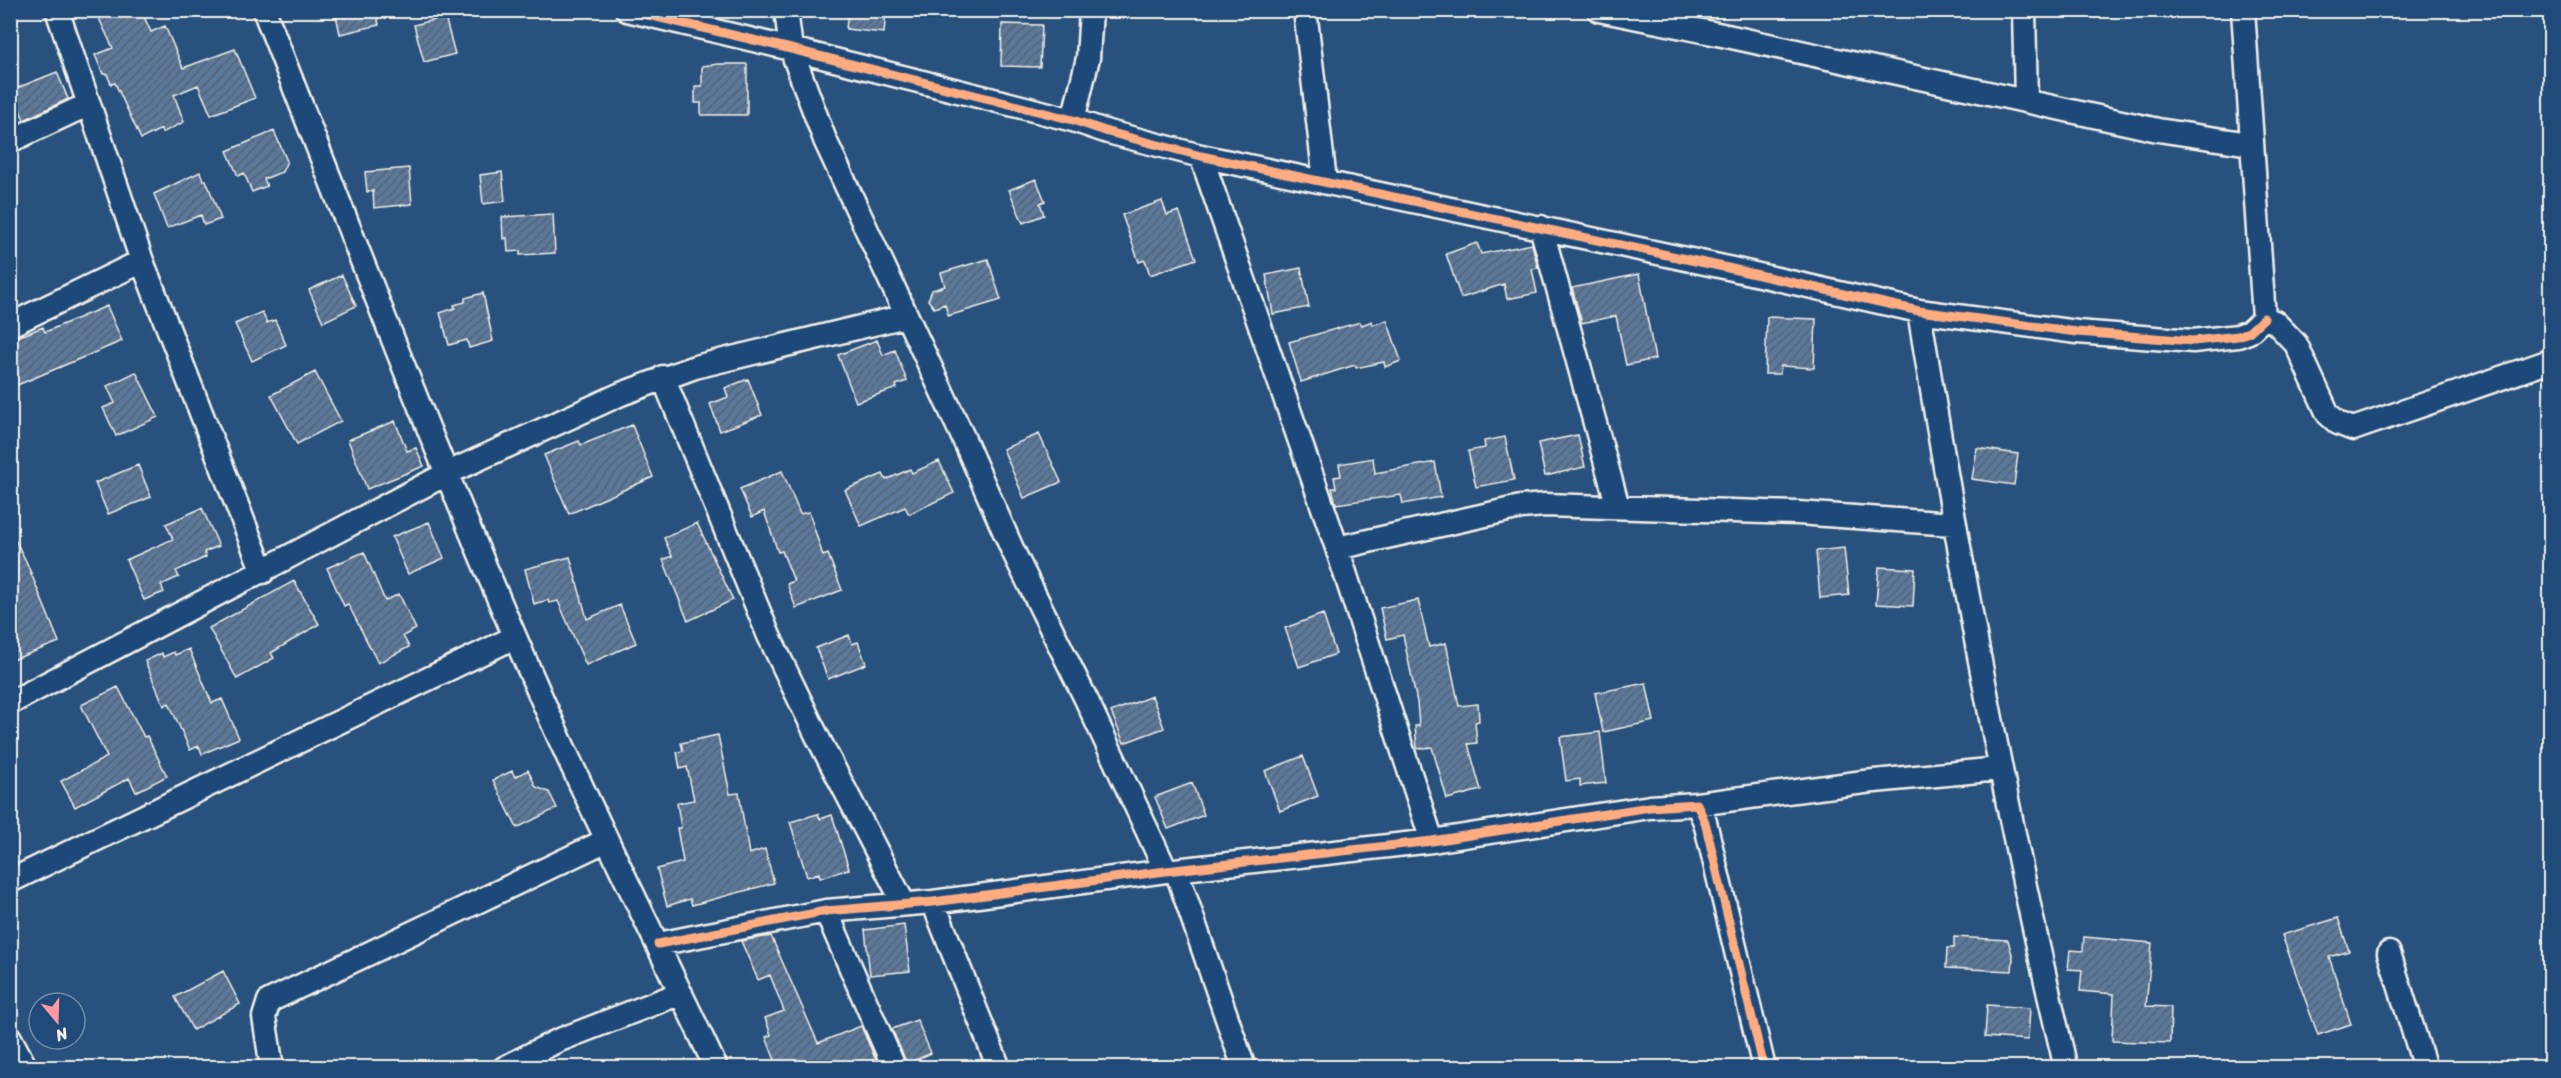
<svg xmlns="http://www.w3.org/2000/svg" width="2561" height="1078" viewBox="0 0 2561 1078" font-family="Sriracha,sans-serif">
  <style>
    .building { fill: url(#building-hatch); stroke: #f4f1e8; stroke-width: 1.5 }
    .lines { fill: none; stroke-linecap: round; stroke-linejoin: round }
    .minor-casing { stroke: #f4f1e8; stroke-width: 27 }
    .minor { stroke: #1f4a7a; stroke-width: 22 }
    .cycleway-casing { stroke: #1f4a7a; stroke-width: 13 }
    .cycleway { stroke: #ffac80; stroke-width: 9 }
  </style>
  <defs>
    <pattern id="building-hatch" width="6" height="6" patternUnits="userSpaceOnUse" patternTransform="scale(1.5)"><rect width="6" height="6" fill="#5b7899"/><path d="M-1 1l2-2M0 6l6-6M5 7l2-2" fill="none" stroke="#536274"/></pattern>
  </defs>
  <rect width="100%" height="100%" fill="#28517e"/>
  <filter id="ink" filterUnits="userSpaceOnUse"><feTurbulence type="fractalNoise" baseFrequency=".0167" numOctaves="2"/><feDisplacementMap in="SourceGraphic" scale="12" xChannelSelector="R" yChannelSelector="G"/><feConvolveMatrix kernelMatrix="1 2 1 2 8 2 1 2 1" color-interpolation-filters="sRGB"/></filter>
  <g filter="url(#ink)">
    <path class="building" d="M95,10H141L151,32L165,26L183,68L235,49L255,98L211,115L198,85L174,95L184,122L162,133L161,129L141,139L115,83L111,84L107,74H103L95,55L113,48Z
      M335,10H376L379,25L340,34Z
      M848,10H886L884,33L846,29Z
      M445,17L455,54L424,62L414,25Z
      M1002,24L1042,25L1040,67L1001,66Z
      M719,64H747V115H701V103H695V86H702V66Z
      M57,72L68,99L24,120L12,90Z
      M274,131L287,161L282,172L264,179L267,186L252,192L244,173L238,176L227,151Z
      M409,168L412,204L374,208L373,191L367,192L365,172Z
      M200,172L203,180H206L221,219L204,225L201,215L167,228L154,194Z
      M502,172L505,201L483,204L480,175Z
      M1036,179L1045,201L1040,203L1044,215L1023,223L1009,190Z
      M1162,201L1167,215L1179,211L1196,259L1150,275L1145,260L1139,262L1122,215Z
      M553,214L555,253L520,255V251L508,252L507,238L503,239L502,217Z
      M1477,243L1481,254L1532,244L1538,268L1532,269L1537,293L1507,299L1504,284L1461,298L1446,254Z
      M988,259L1001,300L948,316L945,304L934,308L928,300L932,290L945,286L941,273Z
      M1301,268L1309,307L1273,314L1266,275Z
      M1639,274L1655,359L1626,365L1616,316L1582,323L1572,288Z
      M342,275L356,306L323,322L309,290Z
      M483,293L493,341L469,348L467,340L449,345L440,313L455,308L454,305L465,302V298Z
      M107,306L122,341L10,388V340L43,327L45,332Z
      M262,312L267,323L275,320L286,345L252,361L235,324Z
      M1767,317L1816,319L1814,368L1781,366L1780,374H1765Z
      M1387,320L1401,361L1385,367L1384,362L1356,368L1355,365L1301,382L1289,342L1360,322L1362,325L1372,321L1373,325Z
      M877,340L883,355L895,350L907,381L896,385L897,388L856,402L838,355Z
      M136,372L158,417L116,436L103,408L115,403L107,386Z
      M315,372L341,421L297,444L271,395Z
      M748,379L762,415L720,431L710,404L728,397L725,388Z
      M395,421L407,451L416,448L424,466L367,489L348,440Z
      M632,425L653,477L569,514L544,455L579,441L581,445Z
      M1039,434L1061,482L1024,498L1003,449Z
      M1578,435L1585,467L1545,476L1538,443Z
      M1505,437L1514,480L1476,487L1468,451L1485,448L1484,441Z
      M1977,448L2018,454L2014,485L1972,479Z
      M1373,458L1375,473L1435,462L1441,497L1403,504L1401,495L1336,504L1332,488H1336L1334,477L1341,476L1339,464Z
      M939,461L954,493L909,514L905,507L861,526L845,490L883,474L886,480L910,469L912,473Z
      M138,465L151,497L108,514L95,483Z
      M782,471L800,514L809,512L823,556L828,554L842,590L796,608L787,584L794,581L782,551L778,552L764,511L752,517L740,489Z
      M202,508L219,546L204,552L206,557L176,571L179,577L161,585L164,592L144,600L126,560L173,539L166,524Z
      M429,522L444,558L408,574L392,537Z
      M697,523L733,600L688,621L663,560L672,556L664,538Z
      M10,530L26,561L59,642L10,661Z
      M1844,548L1849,595L1820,598L1816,551Z
      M364,552L385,601L399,594L416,629L403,636L409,647L378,663L348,604L344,606L327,568Z
      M570,557L587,619L620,605L636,643L586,665L558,601L549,603L548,600L534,604L525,569Z
      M1879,567L1915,569L1913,606L1876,604Z
      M294,581L319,624L271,653L274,658L237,679L209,628Z
      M1418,600L1429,647L1446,643L1459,706L1478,704L1479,721L1475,722L1477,743L1468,744L1481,790L1447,799L1432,747L1417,749L1415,726H1419L1417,702L1403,635L1387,639L1380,608Z
      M1323,614L1336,654L1299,667L1285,628Z
      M849,635L852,644L858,642L866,664L828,679L816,648Z
      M189,649L212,703L222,699L239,738L202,754L199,746L190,750L169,703L164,706L145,661L162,653L163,657L174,652L175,655Z
      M1646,683L1654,721L1603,732L1595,693Z
      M118,687L144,737L147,736L167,776L136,792L129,778L75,807L61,781L107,757L81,705Z
      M1152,696L1164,728L1124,743L1111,712Z
      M1600,732L1606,783L1580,786V779L1566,781L1560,737Z
      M718,735L730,794L739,793L749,854L765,849L774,883L692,905L690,899L667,906L657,869L683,862L677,828H681L677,803L694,800L687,767L680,769L677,752L683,751L681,743Z
      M1303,756L1318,796L1280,811L1265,771Z
      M528,770L536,787L549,792L557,808L517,828L493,780L512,771L515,777Z
      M1192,783L1204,815L1168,829L1155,797Z
      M818,814L820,819L832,815L849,869L820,878L819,873L807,877L790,822Z
      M2338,918L2349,951L2329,957L2351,1024L2318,1035L2282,935Z
      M904,925L910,971L870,975L865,930Z
      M771,936L818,1043L861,1026L879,1067L778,1068L766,1037L771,1035L765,1018L784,1011L770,975L758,980L741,941Z
      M1954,937L2008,940L2013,958L2012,971L1946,968L1947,948H1954Z
      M2084,937L2152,943L2146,1006L2171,1007L2170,1043L2112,1041L2114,994L2080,991L2082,970L2068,969L2070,950L2083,951Z
      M223,971L240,1004L193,1030L175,997Z
      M1987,1005L2030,1008L2028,1040L1985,1037Z
      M917,1020L931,1053L907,1064L892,1029Z"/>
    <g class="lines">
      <defs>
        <path id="minor" d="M57,10L142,261L263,572
          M264,10C359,252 451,496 557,733C608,846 664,956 716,1068
          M627,10L791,49L1073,120L1108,132L1201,156L1719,266L1919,311L2077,332L2193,341L2238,336L2249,332L2264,318
          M786,10L791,49L825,140L962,435L1013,551L1087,701L1166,871
          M1305,10L1325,181
          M1599,10L1727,36L2158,130L2250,144
          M2024,10L2026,101
          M2243,10L2264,318L2275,322L2296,344L2328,414L2338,423L2353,429L2550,361
          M1073,120L1088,58L1091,10
          M10,141L89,104
          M1201,156L1337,548L1432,841
          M1541,227L1618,507
          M1919,311C1960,565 2006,817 2066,1068
          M10,325L142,261
          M663,377L769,636L817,736L904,904
          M1337,548L1521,507L1545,505L1798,513L1953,524
          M10,703L448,473L621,394L695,367L906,316
          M1697,804L1864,782L1999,769
          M1176,870L1244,1068
          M10,881L515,637
          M933,902L999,1068
          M826,911L894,1067
          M658,944L826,911L933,902L1166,871L1432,841L1650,807L1697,804L1705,822L1764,1068
          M2389,953L2425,1068
          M10,1038L26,1068
          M272,1068L264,1017L269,1001L607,840
          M504,1068L557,1041L681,993"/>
      </defs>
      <use href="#minor" class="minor-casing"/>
      <use href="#minor" class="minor"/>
      <defs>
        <path id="cycleway" d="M627,10L791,49L1073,120L1108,132L1201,156L1719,266L1919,311L2077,332L2193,341L2238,336L2249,332L2264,318
          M658,944L826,911L933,902L1166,871L1432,841L1650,807L1697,804L1705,822L1764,1068"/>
      </defs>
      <use href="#cycleway" class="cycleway-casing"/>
      <use href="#cycleway" class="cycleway"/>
    </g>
  </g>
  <rect width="2561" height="1078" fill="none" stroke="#1f4a7a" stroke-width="36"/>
  <rect x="18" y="18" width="2525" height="1042" fill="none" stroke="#f4f1e8" stroke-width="2" filter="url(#ink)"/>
  <g transform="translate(57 1021) rotate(161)"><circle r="28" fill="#1f4a7a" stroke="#748da6" stroke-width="1.5"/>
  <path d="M0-4.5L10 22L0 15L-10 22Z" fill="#ff9aa2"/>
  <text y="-9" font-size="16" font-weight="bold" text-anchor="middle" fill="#f4f1e8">N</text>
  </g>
</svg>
